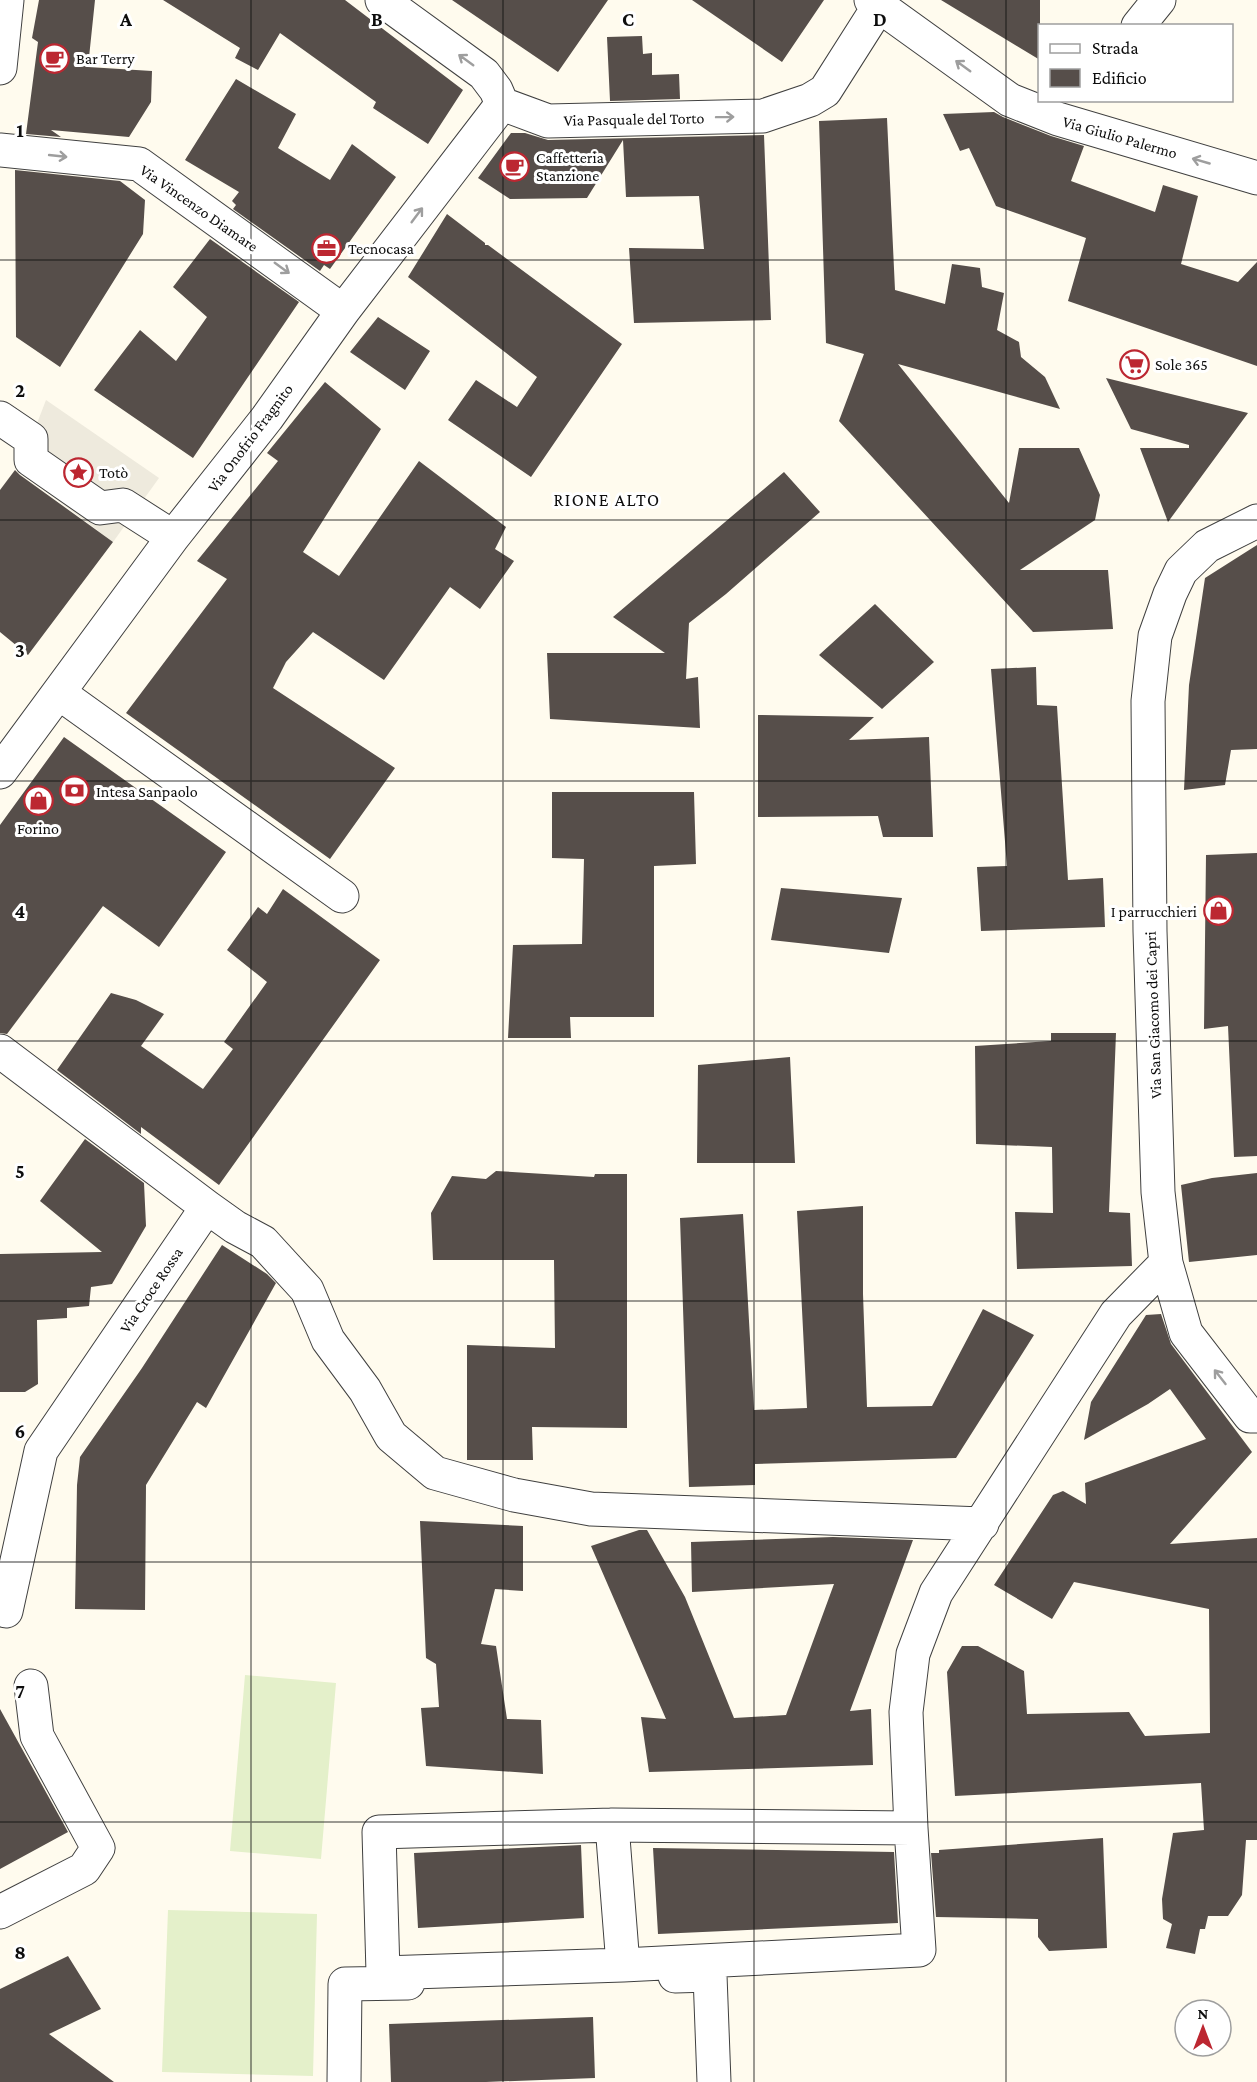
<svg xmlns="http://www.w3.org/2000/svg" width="1257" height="2082" viewBox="0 0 1257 2082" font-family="'Crimson Pro',serif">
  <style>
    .pitch { fill: #e4f0ca }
    .plaza { fill: #eeeadd }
    .building { fill: #564e4a }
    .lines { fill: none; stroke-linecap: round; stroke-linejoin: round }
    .minor-casing { stroke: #404040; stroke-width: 35 }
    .minor { stroke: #fff; stroke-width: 33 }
    .oneway { stroke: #9e9e9e }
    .grid { fill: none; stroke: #0d0d0d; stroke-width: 1.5; stroke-opacity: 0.55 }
    .labels { text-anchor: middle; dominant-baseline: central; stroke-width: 6; stroke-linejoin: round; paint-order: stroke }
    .poi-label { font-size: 16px; fill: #0d0d0d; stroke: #fff; text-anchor: start }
    .street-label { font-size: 16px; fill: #0d0d0d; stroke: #fff }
    .neighbourhood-label { font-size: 18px; letter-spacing: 1.5px; fill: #0d0d0d; stroke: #fff }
    .grid-label { font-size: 20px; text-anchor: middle; font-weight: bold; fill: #0d0d0d; stroke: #fff; stroke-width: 6; stroke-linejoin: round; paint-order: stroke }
  </style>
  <rect width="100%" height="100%" fill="#fffbee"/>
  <path class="pitch" d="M245,1675L336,1683L321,1859L230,1851Z
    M168,1910L317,1914L313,2076L162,2072Z"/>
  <path class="plaza" d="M46,400L159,478L113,542L16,469L31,439Z"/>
  <path class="building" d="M39,0H95L88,67L152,71L151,102L129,137L51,130L61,137L26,134L38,42L32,38Z
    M163,0H345L463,90L428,144L373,108L376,102L280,33L258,70L235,58L240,48Z
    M452,0H608L558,72Z
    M692,0H824L782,62Z
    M941,0H1040V60Z
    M642,36L643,54L652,53V75L679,74L680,99L610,101L607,37Z
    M236,79L296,114L278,148L330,180L352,144L396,177L330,269L324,265L320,271L233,209L236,205L232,201L239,192L185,160Z
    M994,112L1003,117L1051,136L1084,146L1071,181L1155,212L1163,185L1198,196L1181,264L1238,282L1257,262V366L1068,301L1086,238L996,206L969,148L960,151L943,114Z
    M887,118L895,290L945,304L952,264L980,268L982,287L1004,293L997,330L1019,342L1021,357L1045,377L1060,409L898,364L1009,503L1019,448H1079L1100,495L1095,520L1020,570H1108L1113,629L1033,632L839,421L864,354L826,343L819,121Z
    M511,133H525L548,140L764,135L771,320L634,323L629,248L704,249L699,196L626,197L623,140L587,198L510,199L478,178Z
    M15,170L120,181L145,200L143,234L60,367L16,337Z
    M447,214L485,243V245H488L622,344L531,477L448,420L476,380L517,407L537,377L408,277Z
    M210,239L299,302L193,458L94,390L140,330L176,361L207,317L173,287Z
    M378,317L430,351L405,390L350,352Z
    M1106,378L1248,413L1168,522L1140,448H1189V445L1131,429Z
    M325,382L381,429L303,552L339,576L419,461L506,527L495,549L514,561L480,609L450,587L384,680L313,632L286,662L273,688L395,768L330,859L126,713L227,579L197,561L278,461L267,453Z
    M15,470L20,475L113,542L28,655L0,632V490Z
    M784,472L820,512L726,594L689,623L686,679L698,677L700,728L550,719L547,653H665L613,617Z
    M1257,545V749L1231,750L1225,785L1184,790L1189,685L1205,578Z
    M875,604L934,662L882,709L819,655Z
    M1036,667L1037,705L1057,706L1068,880L1103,878L1105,927L981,931L977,867L1007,866L991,669Z
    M758,715L874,717L849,740L929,737L933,837H883L878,816L758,817Z
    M64,737L226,852L159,947L103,906L7,1034L0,1033V825Z
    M552,792H694L696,864L654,866V1017H570L571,1038H508L513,945L582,944L584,859L552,858Z
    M1257,853V1156L1234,1157L1228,1026L1204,1029L1206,855Z
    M781,888L902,898L889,953L771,940Z
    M283,889L380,960L219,1185L141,1127V1134L57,1070L111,993L136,1000L164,1014L141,1046L203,1089L233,1049L224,1042L267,982L227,950L258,907L267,914Z
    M1051,1033H1116L1109,1212L1130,1213L1132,1266L1017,1269L1015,1212L1053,1213L1052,1147L976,1144L975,1046L1051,1041Z
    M790,1057L795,1163H697L698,1065Z
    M85,1139L144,1183L146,1226L112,1284L91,1287L89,1306L67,1308V1318L37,1320L38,1384L25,1392H0V1254L102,1252L40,1201Z
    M496,1171L594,1177L595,1174H627V1428L532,1427L533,1460H467V1345L555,1348L554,1260H433L431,1213L452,1176L486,1179Z
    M1257,1173V1255L1189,1262L1181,1185L1212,1178Z
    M863,1206V1294L867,1407L932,1406L983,1309L1034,1335L956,1458L755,1464V1485L689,1487L680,1218L743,1214L754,1410L807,1408L797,1211Z
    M222,1245L267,1274L276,1283L206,1408L197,1402L146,1485L145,1610L75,1609L77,1485L80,1457L142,1368Z
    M1161,1314L1171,1344L1252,1452L1170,1544L1257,1538V1840H1246L1242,1895L1228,1916H1208L1205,1929H1200L1195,1954L1166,1948L1172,1924L1163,1919L1162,1899L1173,1833L1204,1830L1201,1783L955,1796L947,1672L962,1646H978L1024,1671L1027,1714L1129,1712L1145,1736L1210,1733L1209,1609L1074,1582L1052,1619L994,1585L1053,1495L1063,1491L1086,1504L1085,1483L1206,1439L1170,1389L1148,1404L1084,1440L1091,1402L1146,1315Z
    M420,1521L523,1526V1591L495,1589L481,1644L496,1646L507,1719L541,1720L543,1774L426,1766L421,1708L439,1707L436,1664L426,1658Z
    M639,1530H647L685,1597L734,1718L786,1715L834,1584L692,1592L691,1542L833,1537L913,1540L850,1711L871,1709L873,1765L649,1772L641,1717L666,1719L591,1546Z
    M0,1709L68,1832L0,1869Z
    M1103,1838L1107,1948L1049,1951L1038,1937V1919L936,1917L931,1853H939V1850Z
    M581,1845L584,1918L418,1928L414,1853Z
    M653,1848L894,1852L898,1923L658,1934Z
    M68,1956L101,2009L49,2034L114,2082H0V1989Z
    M593,2017L595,2078L486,2082H391L389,2024Z"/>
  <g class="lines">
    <defs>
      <path id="minor" d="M382,0L484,74L496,90L502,104L548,121L763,116L810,100L825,91L879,6
        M871,0L1010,100L1058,119L1257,178
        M1138,26L1159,0
        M0,68L7,0
        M0,150L139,164L343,311
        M0,418L31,439V460L100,508L123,505L173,537
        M1257,521L1207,546L1181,571L1170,594L1155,636L1148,701L1150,931L1158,1192L1166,1263L1186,1333L1250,1416H1257
        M59,693L342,896
        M0,772L173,537L267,418L343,311L502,104
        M0,1051L207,1207L41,1451L6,1611
        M207,1207L235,1227L263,1242L307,1290L328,1340L365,1390L391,1436L435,1473L514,1495L591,1509L982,1524
        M612,1825L623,1965L383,1973L379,1832L612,1825L911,1828L919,1950L623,1965
        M911,1828L906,1712L913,1654L936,1593L1116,1314L1166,1263
        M0,1912L84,1869L98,1848L37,1736L31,1686
        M675,1976L710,1975L714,2082
        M344,2082L345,1984L408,1983"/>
    </defs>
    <use href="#minor" class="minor-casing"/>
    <use href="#minor" class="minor"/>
  </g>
  <defs><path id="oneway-shaft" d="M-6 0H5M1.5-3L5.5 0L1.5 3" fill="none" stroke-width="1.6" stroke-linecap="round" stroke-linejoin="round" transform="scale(1.5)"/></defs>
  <g class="oneway">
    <use href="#oneway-shaft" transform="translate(466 60) rotate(-144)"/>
    <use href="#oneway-shaft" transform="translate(963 66) rotate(-144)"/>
    <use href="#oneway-shaft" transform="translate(725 117) rotate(-1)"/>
    <use href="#oneway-shaft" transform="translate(58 156) rotate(6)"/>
    <use href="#oneway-shaft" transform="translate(1201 161) rotate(-164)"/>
    <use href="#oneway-shaft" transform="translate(417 215) rotate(-53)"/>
    <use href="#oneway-shaft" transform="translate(282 268) rotate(36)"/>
    <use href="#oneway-shaft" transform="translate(1220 1377) rotate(-128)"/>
  </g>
  <path class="grid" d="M251,0V2082M503,0V2082M754,0V2082M1006,0V2082M0,260H1257M0,520H1257M0,781H1257M0,1041H1257M0,1301H1257M0,1562H1257M0,1822H1257"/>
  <defs>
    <symbol id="cafe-ring" viewBox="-11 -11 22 22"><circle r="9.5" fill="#fff" stroke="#bc2731" stroke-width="1.5"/><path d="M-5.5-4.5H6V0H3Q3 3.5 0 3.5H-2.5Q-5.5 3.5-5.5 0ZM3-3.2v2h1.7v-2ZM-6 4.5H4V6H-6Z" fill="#bc2731"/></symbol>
    <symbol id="office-ring" viewBox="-11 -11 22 22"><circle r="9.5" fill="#fff" stroke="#bc2731" stroke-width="1.5"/><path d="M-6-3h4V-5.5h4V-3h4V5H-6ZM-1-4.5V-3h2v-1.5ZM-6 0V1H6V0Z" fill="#bc2731"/></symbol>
    <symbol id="supermarket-ring" viewBox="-11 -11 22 22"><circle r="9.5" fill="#fff" stroke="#bc2731" stroke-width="1.5"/><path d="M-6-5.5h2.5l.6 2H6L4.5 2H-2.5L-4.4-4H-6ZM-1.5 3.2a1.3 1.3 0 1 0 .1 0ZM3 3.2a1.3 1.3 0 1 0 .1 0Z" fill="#bc2731"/></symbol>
    <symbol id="sight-ring" viewBox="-11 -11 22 22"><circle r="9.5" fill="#fff" stroke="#bc2731" stroke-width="1.5"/><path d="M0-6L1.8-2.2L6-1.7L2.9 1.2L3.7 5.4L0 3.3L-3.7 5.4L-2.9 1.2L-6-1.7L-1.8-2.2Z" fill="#bc2731"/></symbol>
    <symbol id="bank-ring" viewBox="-11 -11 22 22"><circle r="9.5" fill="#fff" stroke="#bc2731" stroke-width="1.5"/><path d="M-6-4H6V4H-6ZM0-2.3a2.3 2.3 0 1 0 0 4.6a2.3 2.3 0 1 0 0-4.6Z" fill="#bc2731"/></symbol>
    <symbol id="shop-ring" viewBox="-11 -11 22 22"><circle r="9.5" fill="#fff" stroke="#bc2731" stroke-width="1.5"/><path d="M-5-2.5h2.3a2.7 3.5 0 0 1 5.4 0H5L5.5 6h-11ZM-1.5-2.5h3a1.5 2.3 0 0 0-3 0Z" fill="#bc2731"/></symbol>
  </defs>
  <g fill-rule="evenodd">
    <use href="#cafe-ring" x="38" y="42" width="33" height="33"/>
    <use href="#cafe-ring" x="498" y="150" width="33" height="33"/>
    <use href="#office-ring" x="310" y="232" width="33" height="33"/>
    <use href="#supermarket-ring" x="1118" y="348" width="33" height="33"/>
    <use href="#sight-ring" x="62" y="456" width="33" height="33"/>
    <use href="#bank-ring" x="58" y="774" width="33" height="33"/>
    <use href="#shop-ring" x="22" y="784" width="33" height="33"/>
    <use href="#shop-ring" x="1202" y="894" width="33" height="33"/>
  </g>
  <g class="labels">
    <g class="poi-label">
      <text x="76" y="58">Bar Terry</text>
      <text x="536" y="157">Caffetteria<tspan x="536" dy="18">Stanzione</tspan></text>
      <text x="348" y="248">Tecnocasa</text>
      <text x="1155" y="364">Sole 365</text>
      <text x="99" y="472">Totò</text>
      <text x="96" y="791">Intesa Sanpaolo</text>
      <text x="38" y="828" text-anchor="middle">Forino</text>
      <text x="1197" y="911" text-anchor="end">I parrucchieri</text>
    </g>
    <g class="street-label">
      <text transform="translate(634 119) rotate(-1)">Via Pasquale del Torto</text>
      <text transform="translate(1120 137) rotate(16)">Via Giulio Palermo</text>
      <text transform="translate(199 208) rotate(35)">Via Vincenzo Diamare</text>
      <text transform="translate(250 438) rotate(-53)">Via Onofrio Fragnito</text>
      <text transform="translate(1153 1015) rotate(-92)">Via San Giacomo dei Capri</text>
      <text transform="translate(151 1290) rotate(-56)">Via Croce Rossa</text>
    </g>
    <g class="neighbourhood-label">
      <text x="607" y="500">RIONE ALTO</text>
    </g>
  </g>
  <g class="grid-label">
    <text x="126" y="26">A</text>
    <text x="377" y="26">B</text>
    <text x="628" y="26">C</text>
    <text x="880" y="26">D</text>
    <text x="20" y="137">1</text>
    <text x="20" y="397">2</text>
    <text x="20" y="657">3</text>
    <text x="20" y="918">4</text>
    <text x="20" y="1178">5</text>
    <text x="20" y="1438">6</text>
    <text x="20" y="1698">7</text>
    <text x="20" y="1959">8</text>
  </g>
  <rect x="1038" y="24" width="195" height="78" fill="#ffffff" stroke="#9e9e9e" stroke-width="1.5"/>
  <rect x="1050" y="44" width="30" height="9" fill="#ffffff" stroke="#9e9e9e" stroke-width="1.5"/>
  <text x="1092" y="54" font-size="18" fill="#0d0d0d">Strada</text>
  <rect x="1050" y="69" width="30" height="18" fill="#564e4a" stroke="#9e9e9e" stroke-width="1.5"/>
  <text x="1092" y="84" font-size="18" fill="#0d0d0d">Edificio</text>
  <g transform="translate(1203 2028)"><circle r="28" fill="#ffffff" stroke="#9e9e9e" stroke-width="1.5"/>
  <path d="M0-4.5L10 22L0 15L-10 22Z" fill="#bc2731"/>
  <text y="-9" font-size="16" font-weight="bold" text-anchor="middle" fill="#0d0d0d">N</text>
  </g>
</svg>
